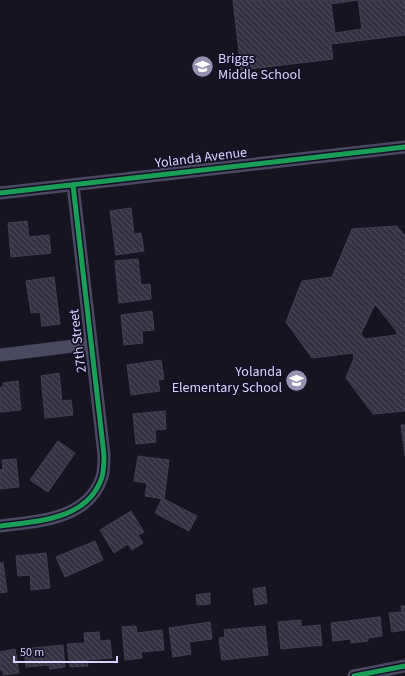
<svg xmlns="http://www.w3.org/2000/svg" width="405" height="676" viewBox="0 0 405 676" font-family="'Source Sans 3',sans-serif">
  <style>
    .building { fill: url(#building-back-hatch); stroke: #433f54; fill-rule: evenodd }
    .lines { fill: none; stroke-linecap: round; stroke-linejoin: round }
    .minor { stroke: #4a4962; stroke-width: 13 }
    .cycleway-casing { stroke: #130f26; stroke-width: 8 }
    .cycleway { stroke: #1a9f57; stroke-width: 5 }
    .labels { text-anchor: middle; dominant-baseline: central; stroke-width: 3.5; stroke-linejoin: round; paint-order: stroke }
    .poi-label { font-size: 14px; fill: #d9d4ff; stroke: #130f26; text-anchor: start }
    .street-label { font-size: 14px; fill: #d9d4ff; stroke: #130f26 }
  </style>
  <defs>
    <pattern id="building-back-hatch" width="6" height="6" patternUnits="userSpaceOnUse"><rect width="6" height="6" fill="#343243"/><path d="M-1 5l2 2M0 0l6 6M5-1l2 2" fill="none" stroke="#514f5f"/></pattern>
  </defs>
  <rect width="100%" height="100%" fill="#161421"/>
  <path class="building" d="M233,0H357L331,4L335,33L362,29L358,0H405V35L331,44L333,59L241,70Z
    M131,208L134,234L141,233L144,251L116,255L110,211Z
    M27,221L29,237L49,235L51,253L11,257L8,223Z
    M397,226L405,236V411L373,414L346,378L354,358L353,353L312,358L286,322L302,281L332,277L352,229ZM375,304L397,332L396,335L365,339L361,334Z
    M138,259L141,285L150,284L151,299L119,303L115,261Z
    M54,277L60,324L42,326L40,312L31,313L26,281Z
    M152,311L154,330L142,331L143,343L124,345L121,315Z
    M161,360L164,379L158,380L160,391L131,395L127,365Z
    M59,373L62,401L71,400L73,415L45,418L41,376Z
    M18,381L21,410L0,412V387H3V383Z
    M165,411L166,429L155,430L156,442L136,444L133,414Z
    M401,425H405V456Z
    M58,441L75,453L48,492L30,480Z
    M138,456L169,460L164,499L145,496L147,483L134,481Z
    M16,459L19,487L0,489V470L3,469L2,460Z
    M162,498L197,516L189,531L155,513Z
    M131,511L144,532L138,535L143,543L132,550L128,544L114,553L100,530Z
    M95,541L103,560L65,577L56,557Z
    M46,553L50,588L31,590L30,575L18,576L16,556Z
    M3,562L7,592L0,593V563Z
    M265,587L267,603L255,605L253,589Z
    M210,593V604L197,605L196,595Z
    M401,606H405V630L392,632L389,613L402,612Z
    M380,617L382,636L368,638V641L351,643V639L333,641L331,623Z
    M301,620V627L320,625L322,645L281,649L278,622Z
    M210,622L212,639L189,642L191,654L173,657L169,628Z
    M136,626L137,633L162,630L164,650L141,652L142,658L125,660L122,627Z
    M265,626L268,655L222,660L219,638L225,637L224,630Z
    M99,632L100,641L110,640L112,658L87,660L88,666L70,667L67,644L85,643L84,633Z
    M63,645L65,667L50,669L49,665L26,667L24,649Z
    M15,649L19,673L3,675V670H0V652Z"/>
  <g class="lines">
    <path class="minor" d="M0,193L405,147
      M0,355L90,344
      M0,526C38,521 88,520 102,477C104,470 104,462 104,455L73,185
      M354,676L405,666"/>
    <defs>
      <path id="cycleway" d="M0,193L405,147
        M0,526C38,521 88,520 102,477C104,470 104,462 104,455L73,185
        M354,676L405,666"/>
    </defs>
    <use href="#cycleway" class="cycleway-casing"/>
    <use href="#cycleway" class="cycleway"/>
  </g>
  <defs>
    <symbol id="school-disc" viewBox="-11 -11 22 22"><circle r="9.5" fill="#9591b1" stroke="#130f26"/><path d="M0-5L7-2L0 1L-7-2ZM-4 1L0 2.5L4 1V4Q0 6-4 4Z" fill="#fff"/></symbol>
  </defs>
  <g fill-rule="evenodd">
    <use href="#school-disc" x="190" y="54" width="25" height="25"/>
    <use href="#school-disc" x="284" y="368" width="25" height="25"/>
  </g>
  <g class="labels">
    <g class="poi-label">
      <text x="218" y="59">Briggs<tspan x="218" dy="16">Middle School</tspan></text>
      <text x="282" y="372" text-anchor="end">Yolanda<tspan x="282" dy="16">Elementary School</tspan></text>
    </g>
    <g class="street-label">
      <text transform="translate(201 158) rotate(-7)">Yolanda Avenue</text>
      <text transform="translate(78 341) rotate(-97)">27th Street</text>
    </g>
  </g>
  <path d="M14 656v6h103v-6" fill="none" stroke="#d9d4ff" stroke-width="2"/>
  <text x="20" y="656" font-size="12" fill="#d9d4ff" stroke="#130f26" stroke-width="3" paint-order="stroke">50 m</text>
</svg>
